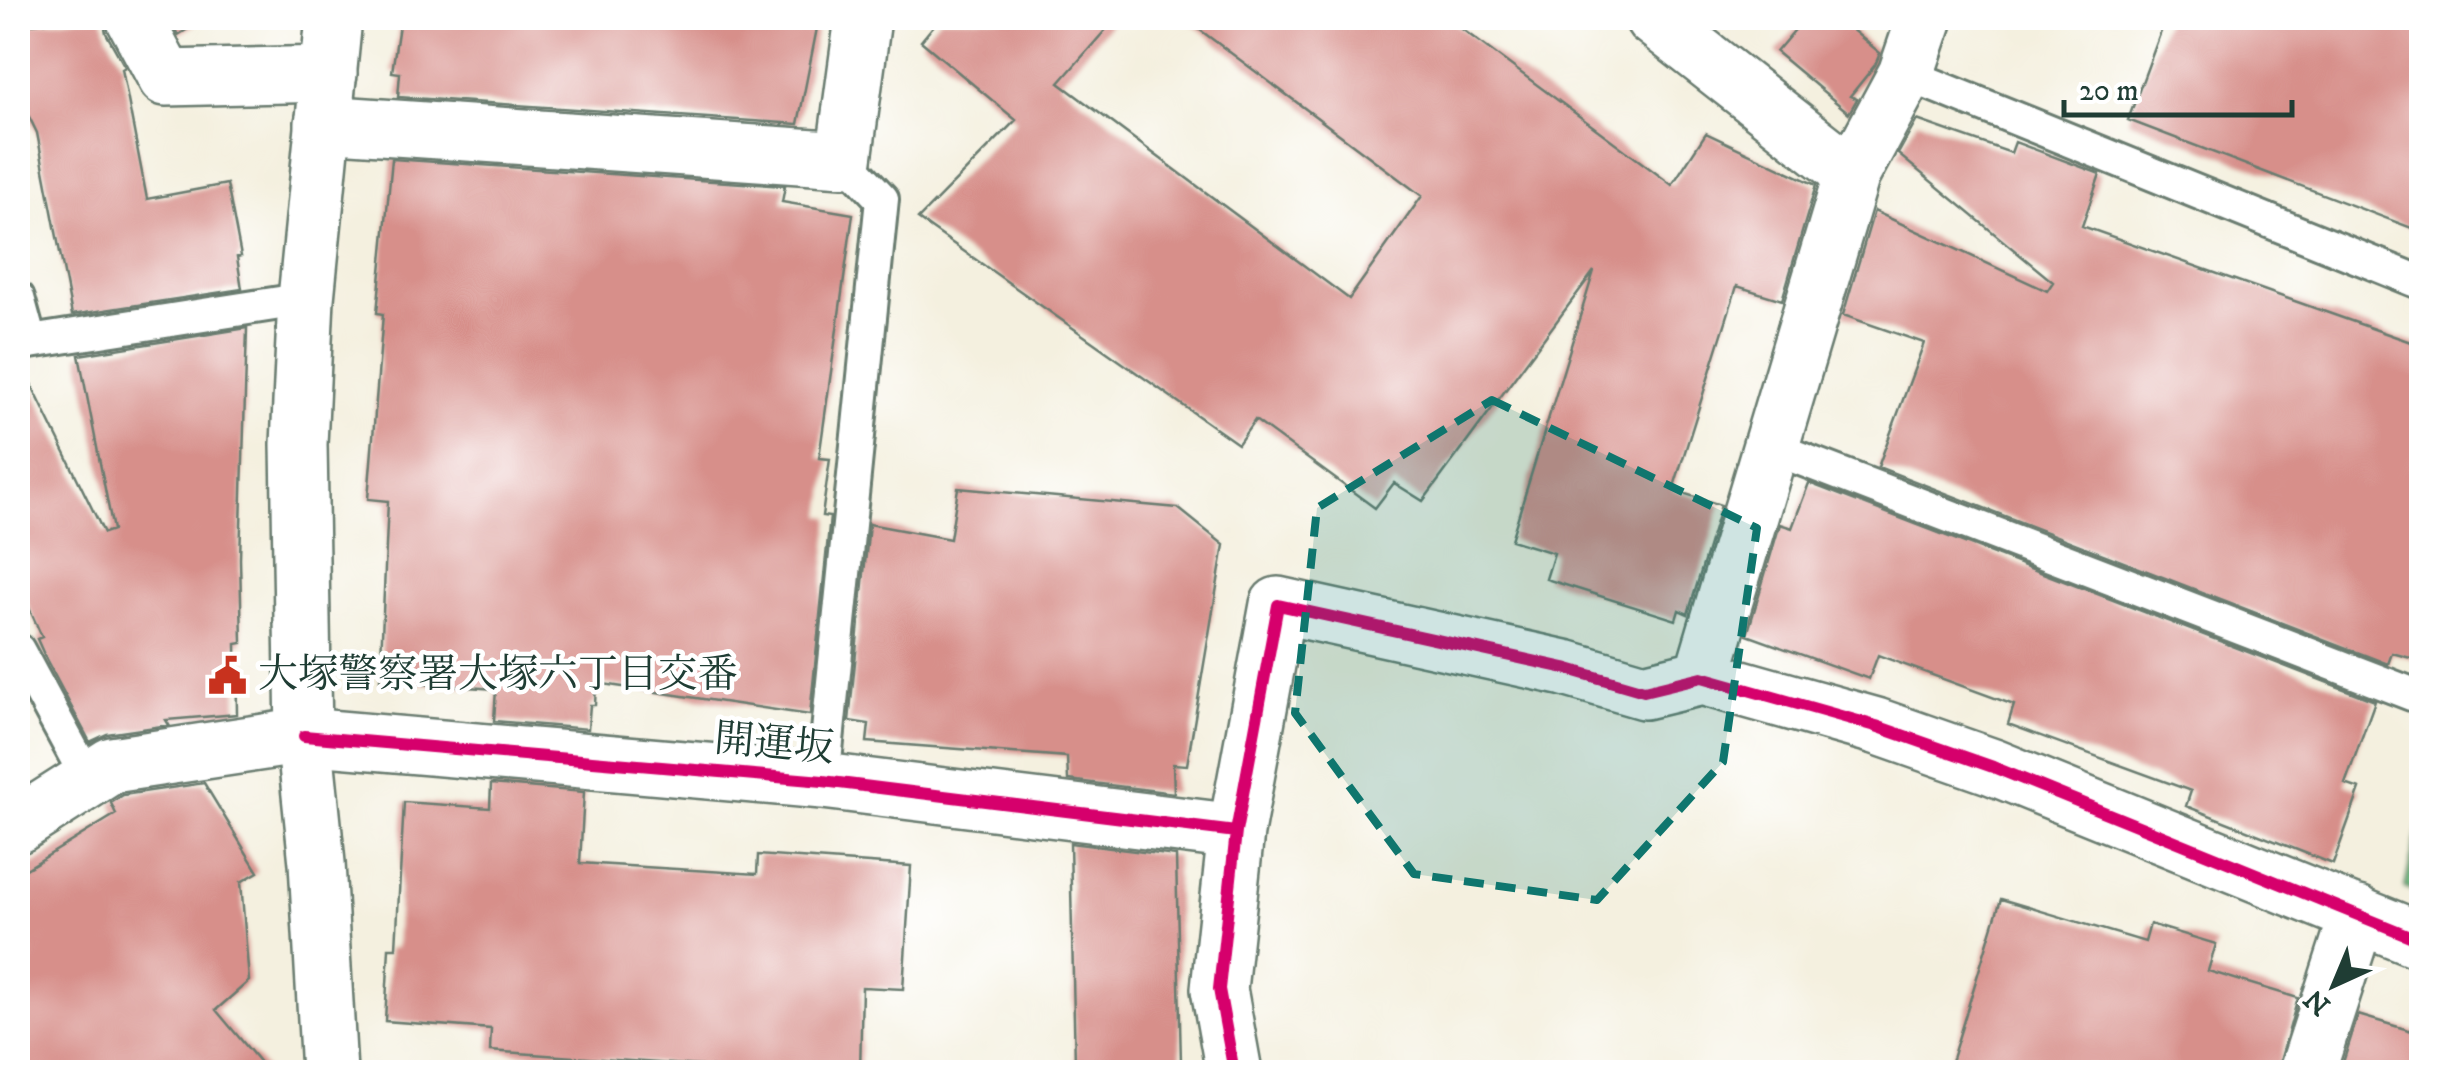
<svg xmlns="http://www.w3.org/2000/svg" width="2439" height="1090" viewBox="0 0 2439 1090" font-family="'IM FELL DW Pica','Noto Serif JP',serif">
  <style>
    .forest { fill: #76be84; stroke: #4a7e5c; stroke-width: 2.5 }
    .building { fill: #d78f8a }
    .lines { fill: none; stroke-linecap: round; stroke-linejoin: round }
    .service-casing { stroke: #6a7c70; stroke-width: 38 }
    .minor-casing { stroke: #6a7c70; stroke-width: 60 }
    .tertiary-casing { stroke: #6a7c70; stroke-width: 60 }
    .service { stroke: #fff; stroke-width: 32 }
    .minor { stroke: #fff; stroke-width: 55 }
    .tertiary { stroke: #fff; stroke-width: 55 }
    .cycleway-casing { stroke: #fff; stroke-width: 19 }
    .cycleway { stroke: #d6006c; stroke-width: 12 }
    .marked { fill: #0f766e; fill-opacity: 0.2; stroke: #0f766e; stroke-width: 8; stroke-dasharray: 20 12; stroke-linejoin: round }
    .labels { text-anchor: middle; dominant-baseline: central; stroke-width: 9; stroke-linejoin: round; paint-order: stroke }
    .poi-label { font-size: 40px; fill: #1f3d34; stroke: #fff; text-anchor: start }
    .street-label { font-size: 40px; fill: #1f3d34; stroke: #fff }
  </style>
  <rect width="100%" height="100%" fill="#fff"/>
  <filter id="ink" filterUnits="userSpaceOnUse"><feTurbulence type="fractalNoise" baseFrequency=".01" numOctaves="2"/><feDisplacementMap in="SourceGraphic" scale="20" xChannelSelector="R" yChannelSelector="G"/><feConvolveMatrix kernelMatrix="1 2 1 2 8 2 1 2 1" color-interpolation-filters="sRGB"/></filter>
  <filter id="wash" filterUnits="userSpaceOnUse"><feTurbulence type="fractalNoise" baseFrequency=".0048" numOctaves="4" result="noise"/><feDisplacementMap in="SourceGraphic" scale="40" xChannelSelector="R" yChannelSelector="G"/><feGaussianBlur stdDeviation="2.25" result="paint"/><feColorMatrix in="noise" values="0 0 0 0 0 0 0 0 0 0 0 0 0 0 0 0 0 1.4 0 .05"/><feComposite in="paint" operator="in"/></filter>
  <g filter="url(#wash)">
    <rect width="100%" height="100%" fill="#f4f0df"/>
    <path class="forest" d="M2421,816L2422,894H2421L2405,887Z"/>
    <g id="blocks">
      <path class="building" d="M74,18H103L106,33L125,67L122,69L147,199L227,184L241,256L237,257L242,289L72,315L37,133L18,94V26Z
        M169,18H206L178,35Z
        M400,18H819L798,124L398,97L400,73L392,72Z
        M940,18H1116L1059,83L1349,299L1422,196L1184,18H1447L1672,185L1706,133L1816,185L1782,300L1737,286L1673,490L1721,505L1688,614L1679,610L1676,620L1546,579L1554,553L1511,540L1594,271L1423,501L1394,483L1375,508L1255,420L1238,444L918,219L1016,120L921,41Z
        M1805,18H1838L1880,53L1875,65L1850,96L1857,99L1849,113L1776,52Z
        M2166,18H2422V232L2128,120Z
        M1917,120L2011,153L2015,142L2100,174L2082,226L2422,346V661L2392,653L2388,664L1878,467L1924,343L1843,315L1874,211L2047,291L2053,282L1898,154Z
        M392,159L785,186L782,202L853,214L819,458L830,459L822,516L830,517L810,715L596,683L595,705H590L588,729L494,721L496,689L380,681L388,501L368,499L383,314L377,313Z
        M247,328L240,559L242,643L236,644L237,714L166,720L169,725L107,734L90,742L46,659L37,639L42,637L18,583V357L104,533L113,530L79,355Z
        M1809,483L2375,701L2345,784L2360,789L2333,864L2186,806L2191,791L2008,724L2014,705L1878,655L1869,679L1747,635L1780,524L1792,528Z
        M958,488L1178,508L1224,545L1187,765L1173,764L1174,793L1068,780L1067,757L867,742L869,724L849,721L869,524L950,539Z
        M204,783L258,872L241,882L249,981L216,1010L268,1072H18V874L116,814L111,803L123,795Z
        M491,784L584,792L580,863L757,874L758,855L911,866L903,989L862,987L860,1072H713V1067L490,1051L491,1029L385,1021L389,948H396L404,802L490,808Z
        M1070,843L1176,856L1181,1063L1075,1064Z
        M2001,899L2145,942L2150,924L2216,944L2208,971L2298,998L2277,1072H1948Z
        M2358,1015L2422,1034V1072H2340Z"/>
    </g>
  </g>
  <g filter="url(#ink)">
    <use href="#blocks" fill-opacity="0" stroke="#6a7c70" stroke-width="2.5"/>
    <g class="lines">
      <defs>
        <path id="service" d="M1906,74L2422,283
          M18,298L30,342L306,299
          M1770,447L2422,698
          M18,650L89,781
          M823,781L882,199L844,159"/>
        <path id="minor" d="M134,18L166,78L329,74
          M1653,18L1852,174
          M323,123L844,159L863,18
          M1702,677L1852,174L1906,74L1925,18
          M18,825L112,765L304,736L823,781L1236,832
          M1234,1072L1219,989L1236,832L1278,605L1565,668L1644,691L1702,677L1876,726L1993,767L2422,941
          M2307,1072L2358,914"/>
        <path id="tertiary" d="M329,1072L317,863L304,736L299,444L306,299L334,18"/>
      </defs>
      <use href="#service" class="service-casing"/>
      <use href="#minor" class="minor-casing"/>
      <use href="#tertiary" class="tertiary-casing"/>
      <use href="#service" class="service"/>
      <use href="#minor" class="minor"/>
      <use href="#tertiary" class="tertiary"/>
      <defs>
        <path id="cycleway" d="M304,736L823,781L1236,832
          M1234,1072L1219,989L1236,832L1278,605L1565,668L1644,691L1702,677L1876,726L1993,767L2422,941"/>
      </defs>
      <use href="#cycleway" class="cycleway-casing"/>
      <use href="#cycleway" class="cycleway"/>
    </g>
  </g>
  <path class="marked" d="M1492,400L1757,528L1723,762L1597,900L1414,874L1295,713L1317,508Z"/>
  <defs>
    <symbol id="civic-bare" viewBox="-9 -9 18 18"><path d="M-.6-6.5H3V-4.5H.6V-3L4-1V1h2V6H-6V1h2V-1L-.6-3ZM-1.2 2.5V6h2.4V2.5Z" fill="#c8321e" stroke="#fff" stroke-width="2.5" paint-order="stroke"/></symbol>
  </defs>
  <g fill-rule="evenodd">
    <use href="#civic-bare" x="200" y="648" width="55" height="55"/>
  </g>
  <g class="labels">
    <g class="poi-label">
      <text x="258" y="676">大塚警察署大塚六丁目交番</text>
    </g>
    <g class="street-label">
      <text transform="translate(774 745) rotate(5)">開運坂</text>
    </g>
  </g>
  <rect width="2439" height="1090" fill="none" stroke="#fff" stroke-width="60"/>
  <g transform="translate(2334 985) rotate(224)" stroke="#ffffff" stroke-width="8" paint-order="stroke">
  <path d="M0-8L18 38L0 25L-18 38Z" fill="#1f3d34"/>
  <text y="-15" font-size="28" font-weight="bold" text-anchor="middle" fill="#1f3d34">N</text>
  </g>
  <path d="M2064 100v15h228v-15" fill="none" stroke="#1f3d34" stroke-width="5"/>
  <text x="2079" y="100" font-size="30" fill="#1f3d34" stroke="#ffffff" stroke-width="8" paint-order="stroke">20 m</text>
</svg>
